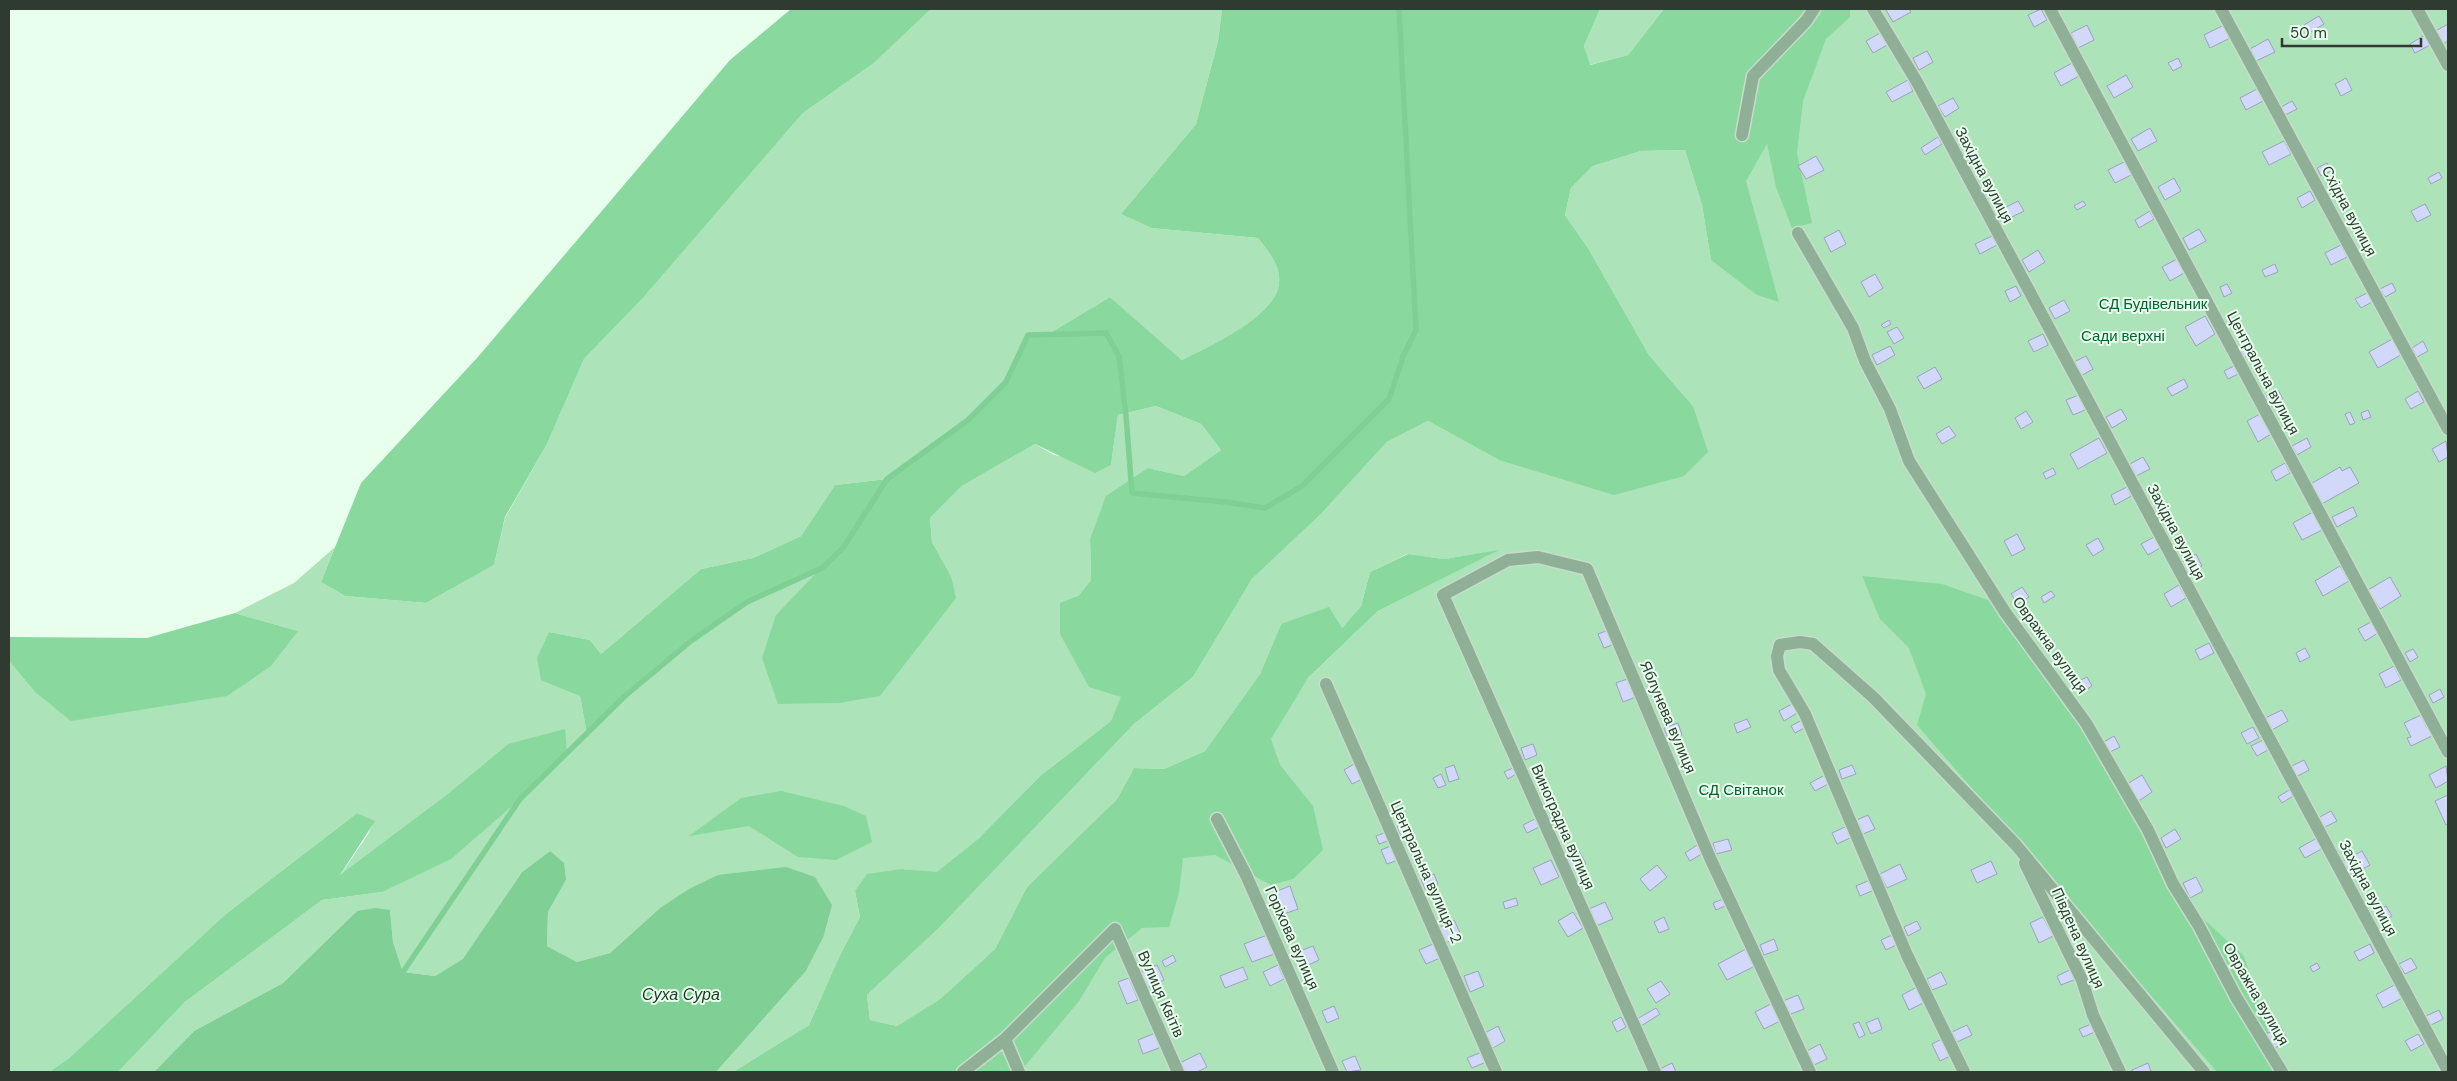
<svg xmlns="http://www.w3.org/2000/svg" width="2457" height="1081" viewBox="0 0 2457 1081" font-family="'DM Sans',sans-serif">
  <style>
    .green { fill: #ace3b9 }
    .forest { fill: #89d99e }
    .water { fill: #80cf95 }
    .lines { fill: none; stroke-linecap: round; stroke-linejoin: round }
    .stream { stroke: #80cf95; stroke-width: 5.5 }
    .building { fill: #d1d8f9; stroke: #9ca2bf }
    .minor-casing { stroke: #c7dccb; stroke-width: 15 }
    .minor { stroke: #8fb096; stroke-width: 12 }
    .labels { text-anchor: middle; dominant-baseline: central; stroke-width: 4; stroke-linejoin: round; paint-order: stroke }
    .street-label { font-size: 15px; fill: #2f3a31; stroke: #e8ffed }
    .park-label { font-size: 15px; fill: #036330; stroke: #e8ffed }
    .water-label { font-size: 16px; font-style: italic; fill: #183922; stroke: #e8ffed }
  </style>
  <rect width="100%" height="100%" fill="#e8ffed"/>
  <path class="green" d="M931,9H1222L1218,41L1196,124L1121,214L1151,228L1258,238C1268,251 1281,266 1279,283C1277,316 1208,347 1182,360L1110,297L1050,333L1028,335L1006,382L968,420L887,479L835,485L801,536L753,558L701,569L601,654L590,640L549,632L580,696L587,733L625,696L691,641L747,602L822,568L951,576L932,542L930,518L962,486L1035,444L1054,455L1111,465L1118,415L1156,406L1201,424L1221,450L1184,476L1148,468L1090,539L1091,580L1078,596L1122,697L1111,721L1040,776L978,839L937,873L902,869L855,891L860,917L839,957L809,1025L733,1072H716L806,971L823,938L660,908L610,953L577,962L547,946L548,912L566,880L550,851L522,872L464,959L435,976L403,972L393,942L390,910L357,911L283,983L194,1031L154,1072H118L185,1002L322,900L382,892L508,744L445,796L339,877L367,836L374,821L357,813L227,913L69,1058L49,1072H9V661L34,691L298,631L235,613L294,583L335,547L321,582L345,596L426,603L494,565L505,518L547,444L584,359L643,298L803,113L874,63Z
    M1600,9H1664L1628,55L1589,65L1584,46Z
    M1754,9H2448V1072H898L1378,611L1496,551L1444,559L1407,554L1370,572L1361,606L1342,628L1281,624L1260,674L1205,751L1164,769L1134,768L1117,799L1027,887L995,949L940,999L897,1026L870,1020L867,995L939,928L1134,724L1193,677L1252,579L1320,515L1387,442L1428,421L1499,460L1693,406L1649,355L1588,248L1565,215L1571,188L1593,166L1641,151L1685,150L1702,205L1711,260L1702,113Z"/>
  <path class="forest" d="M791,9H931L874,63L803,113L643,298L584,359L547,444L505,517L494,565L426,603L345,596L321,582L361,483L477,358L730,60Z
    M1222,9H1600L1584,46L1590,65L1628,55L1664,9H1850V17L1826,39L1803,101L1797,153L1812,223L1792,228L1776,187L1767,144L1746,181L1779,302L1757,295L1711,260L1702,205L1685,150L1641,151L1593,166L1571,188L1565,215L1588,248L1649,355L1693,406L1708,452L1684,476L1614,495L1499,460L1428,421L1387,442L1320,515L1252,579L1193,677L1134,724L939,928L867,995L870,1020L897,1026L940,999L995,949L1027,887L1117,799L1134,768L1164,769L1205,751L1260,674L1281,624L1329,607L1342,628L1361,606L1370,572L1408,554L1444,559L1499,550L1378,611L1308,678L1271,739L1280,765L1313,806L1323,850L1293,879L1271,885L1215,855L1183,858L1179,893L1169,927L1142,928L1105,958L1079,1001L1020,1072H733L809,1025L839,957L860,917L855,891L867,874L902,869L937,872L978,839L1040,776L1111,721L1121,697L1089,687L1060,634V603L1078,596L1091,580L1090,539L1106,496L1148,468L1184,476L1221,450L1201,424L1156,406L1118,415L1111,465L1095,473L1035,444L962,486L930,518L932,542L951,576L956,598L880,696L839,703L778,704L762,658L776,615L820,569C796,580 769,589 746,602C688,637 635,685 587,734L580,696L541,680L537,658L549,632L590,640L601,654L701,569L753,558L801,536L835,485L887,479L968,420L1006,382L1028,335L1050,333L1110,297L1182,360C1208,347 1277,316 1279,283C1281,266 1268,251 1258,238L1151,228L1121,214L1196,124L1218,41Z
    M1862,576L1942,584L2005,606L2043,654L2089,717L2185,902L2244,956L2269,1034L2286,1072H2217L1917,725L1926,694L1909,648L1880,619Z
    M235,613L298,631L271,666L227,696L71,721L34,691L9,661V637L147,638Z
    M565,729L567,754L520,799L451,859L382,892L322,900L185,1002L118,1072H49L69,1058L227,913L357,813L375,821L340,875L445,796L508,744Z
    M781,791L844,806L866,816L872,842L836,860L798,857L749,826L689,836L741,798Z"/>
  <path class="water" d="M550,851L564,863L566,880L548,912L547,946L577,962L610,953L660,908L689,889L718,875L786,867L815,877L832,905L823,938L806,971L716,1072H154L194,1031L283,983L357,911L375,908L390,910L393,942L403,972L435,976L463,959L522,872Z"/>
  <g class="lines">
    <path class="stream" d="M403,972L520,799L625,696L691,641L747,602L822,568L843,548L887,479L968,420L1006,382L1028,335L1106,333L1119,356L1126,416L1132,493L1225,502L1265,508L1302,486L1389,399L1403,357L1416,330L1399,9"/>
  </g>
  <path class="building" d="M1889,9H1909L1911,12L1893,22L1886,10Z
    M2041,9L2047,20L2034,27L2028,15Z
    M2319,16L2324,24L2309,33L2304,25Z
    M2448,24V41L2441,45L2434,32Z
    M2087,25L2094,40L2078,48L2071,33Z
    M2224,25L2230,38L2210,48L2204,35Z
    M1882,32L1889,44L1873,53L1866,41Z
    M2425,35L2430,45L2415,53L2410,44Z
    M2268,39L2275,52L2256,61L2250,49Z
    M1927,51L1933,62L1919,70L1913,58Z
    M2178,58L2182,66L2173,71L2168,63Z
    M2072,63L2079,76L2061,86L2054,73Z
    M2126,75L2133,87L2114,98L2107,86Z
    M2346,78L2352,90L2341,96L2335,84Z
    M1908,80L1913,91L1892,102L1886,92Z
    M2257,89L2263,101L2246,110L2240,98Z
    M1953,98L1959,108L1945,117L1938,106Z
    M2292,101L2297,109L2285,115L2281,107Z
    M2150,128L2157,141L2138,151L2131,139Z
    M1938,137L1942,144L1925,155L1921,148Z
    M2284,141L2291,154L2269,165L2262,152Z
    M1816,156L1824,170L1806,179L1798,166Z
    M2126,161L2133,174L2115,183L2108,170Z
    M2327,163L2331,171L2321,176L2317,168Z
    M2439,172L2442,178L2431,184L2428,178Z
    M2174,178L2181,191L2165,200L2158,187Z
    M2310,191L2315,200L2302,208L2297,198Z
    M2018,201L2024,211L2002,222L1997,212Z
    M2083,201L2086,205L2077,210L2074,206Z
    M2425,204L2431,215L2417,222L2411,211Z
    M2150,211L2154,219L2139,228L2135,220Z
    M2199,229L2206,241L2189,250L2183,238Z
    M1839,230L1846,244L1831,252L1824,238Z
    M1992,236L1997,245L1980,254L1975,244Z
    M2341,245L2347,257L2331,265L2325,253Z
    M2038,250L2045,262L2029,272L2022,260Z
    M2177,259L2184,273L2170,281L2162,267Z
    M2275,264L2278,272L2265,277L2262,270Z
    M1875,274L1883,288L1869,297L1861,282Z
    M2392,283L2396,291L2385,297L2380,289Z
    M2227,284L2232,293L2224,297L2220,287Z
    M2016,286L2021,296L2010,302L2005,291Z
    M2367,293L2372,302L2361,308L2355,299Z
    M2064,300L2070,311L2055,319L2049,308Z
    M2205,316L2215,334L2196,346L2185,327Z
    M1889,320L1891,324L1884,328L1881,325Z
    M1897,327L1904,338L1894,344L1887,332Z
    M2043,334L2048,345L2034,352L2028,341Z
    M2396,337L2404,353L2378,368L2369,352Z
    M2250,341L2255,351L2244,358L2238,347Z
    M2423,341L2428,351L2417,357L2412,348Z
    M1890,346L1895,355L1877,365L1872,355Z
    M2086,356L2093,369L2079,377L2072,363Z
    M2234,366L2238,374L2228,379L2224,371Z
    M1935,367L1942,379L1924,389L1917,377Z
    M2184,379L2188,387L2172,396L2167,388Z
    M2278,390L2283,399L2269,408L2263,398Z
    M2418,391L2424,402L2411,409L2405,399Z
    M2079,395L2085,410L2073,415L2066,400Z
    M2121,409L2127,419L2112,428L2106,417Z
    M2368,410L2371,417L2363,420L2361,413Z
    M2026,411L2033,422L2021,429L2015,418Z
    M2350,412L2355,423L2350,425L2345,414Z
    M2260,414L2271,434L2258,442L2247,421Z
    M1949,426L1956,436L1942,444L1936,434Z
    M2099,438L2107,453L2078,469L2070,454Z
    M2307,438L2311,447L2297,455L2292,446Z
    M2446,441L2448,457L2439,462L2432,449Z
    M2143,457L2150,469L2136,476L2130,464Z
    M2285,463L2290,473L2276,481L2271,471Z
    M2340,467L2342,471L2350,467L2359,483L2320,505L2309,485Z
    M2053,468L2056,474L2046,479L2043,473Z
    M2127,487L2131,496L2115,505L2111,495Z
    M2353,507L2357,516L2337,527L2332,517Z
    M2313,512L2322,530L2302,540L2293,523Z
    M2017,534L2025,549L2012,556L2004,541Z
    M2154,537L2160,548L2148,555L2141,544Z
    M2098,538L2104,549L2093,556L2086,545Z
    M2196,554L2202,566L2188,574L2181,563Z
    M2340,566L2349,581L2323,596L2315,581Z
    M2390,577L2401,596L2380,609L2368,590Z
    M2179,585L2186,598L2171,607L2164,594Z
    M2022,587L2029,597L2018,604L2011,594Z
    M2051,591L2055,596L2044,603L2041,597Z
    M2371,622L2378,633L2365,641L2358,629Z
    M1609,630L1615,644L1604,648L1598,634Z
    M2209,643L2214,653L2200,660L2195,650Z
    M2305,648L2310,657L2300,662L2296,653Z
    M2413,649L2418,657L2410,662L2405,653Z
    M2394,666L2401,680L2386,688L2379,674Z
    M2087,677L2092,686L2081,693L2075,683Z
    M1630,678L1638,696L1623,702L1616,683Z
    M2440,689L2444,697L2433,703L2429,695Z
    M1792,704L1797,713L1784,721L1779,711Z
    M2282,710L2288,721L2270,731L2263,719Z
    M2421,715L2427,728L2430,727L2434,735L2411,746L2407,738L2411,737L2404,723Z
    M1747,719L1751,727L1737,733L1734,724Z
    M1802,720L1806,727L1795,733L1791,726Z
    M1678,723L1682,735L1668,739L1664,728Z
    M2253,727L2259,738L2247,744L2241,733Z
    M2114,736L2120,747L2110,752L2104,742Z
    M2263,740L2268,750L2257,756L2251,746Z
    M1533,744L1537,755L1525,760L1521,748Z
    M2304,760L2309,770L2296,777L2290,767Z
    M1354,764L1362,779L1352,784L1344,770Z
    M1454,765L1459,779L1449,782L1445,768Z
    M1852,765L1856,774L1842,779L1839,770Z
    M2446,766L2448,781L2436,788L2429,775Z
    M1513,768L1516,774L1508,779L1504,772Z
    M1441,774L1446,785L1438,788L1433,778Z
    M1825,775L1830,783L1815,791L1810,783Z
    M2142,775L2152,792L2137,802L2127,784Z
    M2289,790L2293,796L2282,803L2278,797Z
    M2448,795V824L2446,825L2435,801Z
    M2331,811L2337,821L2323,828L2318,818Z
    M1868,815L1875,829L1863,834L1857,820Z
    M1535,819L1539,827L1527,833L1523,825Z
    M1408,822L1414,833L1402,839L1397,827Z
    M1847,826L1852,837L1837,844L1832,833Z
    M2175,829L2181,839L2166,848L2161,838Z
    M1387,832L1390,840L1379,844L1376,836Z
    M2317,838L2323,848L2305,858L2299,848Z
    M1728,839L1732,850L1716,854L1713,843Z
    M1393,845L1398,860L1387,864L1381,850Z
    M1697,845L1703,853L1690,861L1685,853Z
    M1579,851L1586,864L1572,871L1565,858Z
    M2362,851L2370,865L2351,875L2343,861Z
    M1551,860L1559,877L1541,885L1533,868Z
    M1991,861L1997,874L1977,883L1971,870Z
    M1900,864L1907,879L1887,888L1880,874Z
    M1657,865L1667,877L1650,891L1640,879Z
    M1434,874L1438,884L1425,889L1421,879Z
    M2196,877L2203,891L2190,898L2183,883Z
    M1870,880L1874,890L1860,896L1856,886Z
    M1290,886L1298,909L1284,914L1275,892Z
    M1516,898L1518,905L1505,909L1503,902Z
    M1723,899L1725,906L1716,910L1713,903Z
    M1605,902L1613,919L1596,926L1589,909Z
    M2386,906L2392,916L2381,923L2375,912Z
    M1573,912L1583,928L1568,937L1558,921Z
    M1664,917L1669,929L1659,933L1654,922Z
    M2043,917L2053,936L2039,943L2030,923Z
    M1454,920L1461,935L1446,943L1438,928Z
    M1917,921L1921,929L1908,936L1904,927Z
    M1267,935L1274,954L1252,962L1244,944Z
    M1892,935L1896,945L1886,950L1881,940Z
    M1774,939L1778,950L1764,955L1760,945Z
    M1433,944L1440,958L1426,964L1419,950Z
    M2370,944L2374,953L2359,961L2354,952Z
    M1313,946L1319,960L1302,968L1295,953Z
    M1746,949L1755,966L1727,980L1718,964Z
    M1173,955L1176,961L1165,967L1162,961Z
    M2411,958L2417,968L2405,974L2399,964Z
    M2317,963L2320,968L2313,972L2310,967Z
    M1157,965L1164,980L1147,988L1140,973Z
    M1278,965L1284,979L1270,986L1263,972Z
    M1243,967L1248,979L1225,988L1220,976Z
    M2072,969L2076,979L2061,985L2057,976Z
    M1478,971L1484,986L1470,992L1464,976Z
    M1941,972L1947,984L1932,990L1927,979Z
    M1129,978L1138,1000L1127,1004L1118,982Z
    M1661,981L1670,994L1656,1003L1647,989Z
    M2394,985L2402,998L2383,1008L2376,995Z
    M1917,987L1925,1002L1909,1010L1902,995Z
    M1798,995L1804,1009L1788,1015L1783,1001Z
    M1773,1003L1782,1020L1764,1029L1755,1012Z
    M1334,1006L1339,1018L1327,1023L1322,1011Z
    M1656,1008L1660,1014L1641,1026L1637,1019Z
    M2439,1010L2443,1019L2431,1025L2426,1016Z
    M1621,1017L1626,1027L1617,1032L1612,1022Z
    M1878,1018L1882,1029L1871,1034L1866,1023Z
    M1859,1022L1865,1035L1859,1038L1853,1024Z
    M2094,1023L2097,1031L2083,1037L2079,1029Z
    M1967,1025L1972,1035L1957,1042L1952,1032Z
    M1498,1026L1505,1041L1493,1048L1485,1033Z
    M2281,1027L2288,1041L2273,1049L2266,1034Z
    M1158,1032L1164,1046L1143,1054L1138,1040Z
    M2418,1034L2424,1044L2411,1051L2405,1041Z
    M1942,1039L1950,1056L1940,1061L1932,1044Z
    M1820,1044L1827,1059L1814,1065L1807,1051Z
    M1482,1052L1486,1062L1472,1068L1467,1058Z
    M1200,1053L1207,1067L1197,1072H1185L1180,1063Z
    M1355,1056L1361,1070L1347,1072L1342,1061Z
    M1672,1063L1676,1072H1662L1660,1069Z
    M2148,1063L2151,1072H2133L2132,1070Z"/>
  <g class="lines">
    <defs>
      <path id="minor" d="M1873,9L1917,82L2448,1071
        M2050,9L2448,752
        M2221,9L2448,429
        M2417,9L2448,65
        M1742,135L1753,76L1806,21L1814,9
        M1798,233L1853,328L1865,361L1890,409L1909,461L2005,612L2086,723L2148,830L2173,884L2199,926L2236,997L2282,1072
        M1326,684L1496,1072
        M1217,819L1246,875L1333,1072
        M2025,863L2082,980L2093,1015L2120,1072
        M1005,1039L1019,1072
        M963,1072L1005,1039L1115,929L1178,1072
        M1655,1072L1443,595L1508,560L1538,557L1587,569L1711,860L1810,1072
        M1964,1072L1907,955L1805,714L1779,670L1777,656L1780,645L1800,642L1813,644L1873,697L2016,845L2204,1072"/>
    </defs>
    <use href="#minor" class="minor-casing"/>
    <use href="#minor" class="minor"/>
  </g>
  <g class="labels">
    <g class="street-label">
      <text transform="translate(1984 175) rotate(62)">Західна вулиця</text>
      <text transform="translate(2349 211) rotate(62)">Східна вулиця</text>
      <text transform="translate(2263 373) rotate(62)">Центральна вулиця</text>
      <text transform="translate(2176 532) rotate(62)">Західна вулиця</text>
      <text transform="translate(2050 645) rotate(54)">Овражна вулиця</text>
      <text transform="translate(1668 717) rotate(67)">Яблунева вулиця</text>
      <text transform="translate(1563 827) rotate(66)">Виноградна вулиця</text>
      <text transform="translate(1426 872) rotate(66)">Центральна вулиця-2</text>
      <text transform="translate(2368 888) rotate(62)">Західна вулиця</text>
      <text transform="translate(1292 938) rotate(66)">Горіхова вулиця</text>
      <text transform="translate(2078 938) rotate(66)">Південа вулиця</text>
      <text transform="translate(1161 994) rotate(66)">Вулиця Квітів</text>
      <text transform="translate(2256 994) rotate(60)">Овражна вулиця</text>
    </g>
    <g class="park-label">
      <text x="2153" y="304">СД Будівельник</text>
      <text x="2123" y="336">Сади верхні</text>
      <text x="1741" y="790">СД Світанок</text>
    </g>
    <g class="water-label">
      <text x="681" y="994">Суха Сура</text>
    </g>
  </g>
  <rect width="2457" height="1081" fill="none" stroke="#2f3a31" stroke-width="20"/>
  <path d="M2282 38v8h139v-8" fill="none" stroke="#2f3a31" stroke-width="2.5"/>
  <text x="2290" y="38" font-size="15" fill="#2f3a31" stroke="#e8ffed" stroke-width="4" paint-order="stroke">50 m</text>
</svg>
